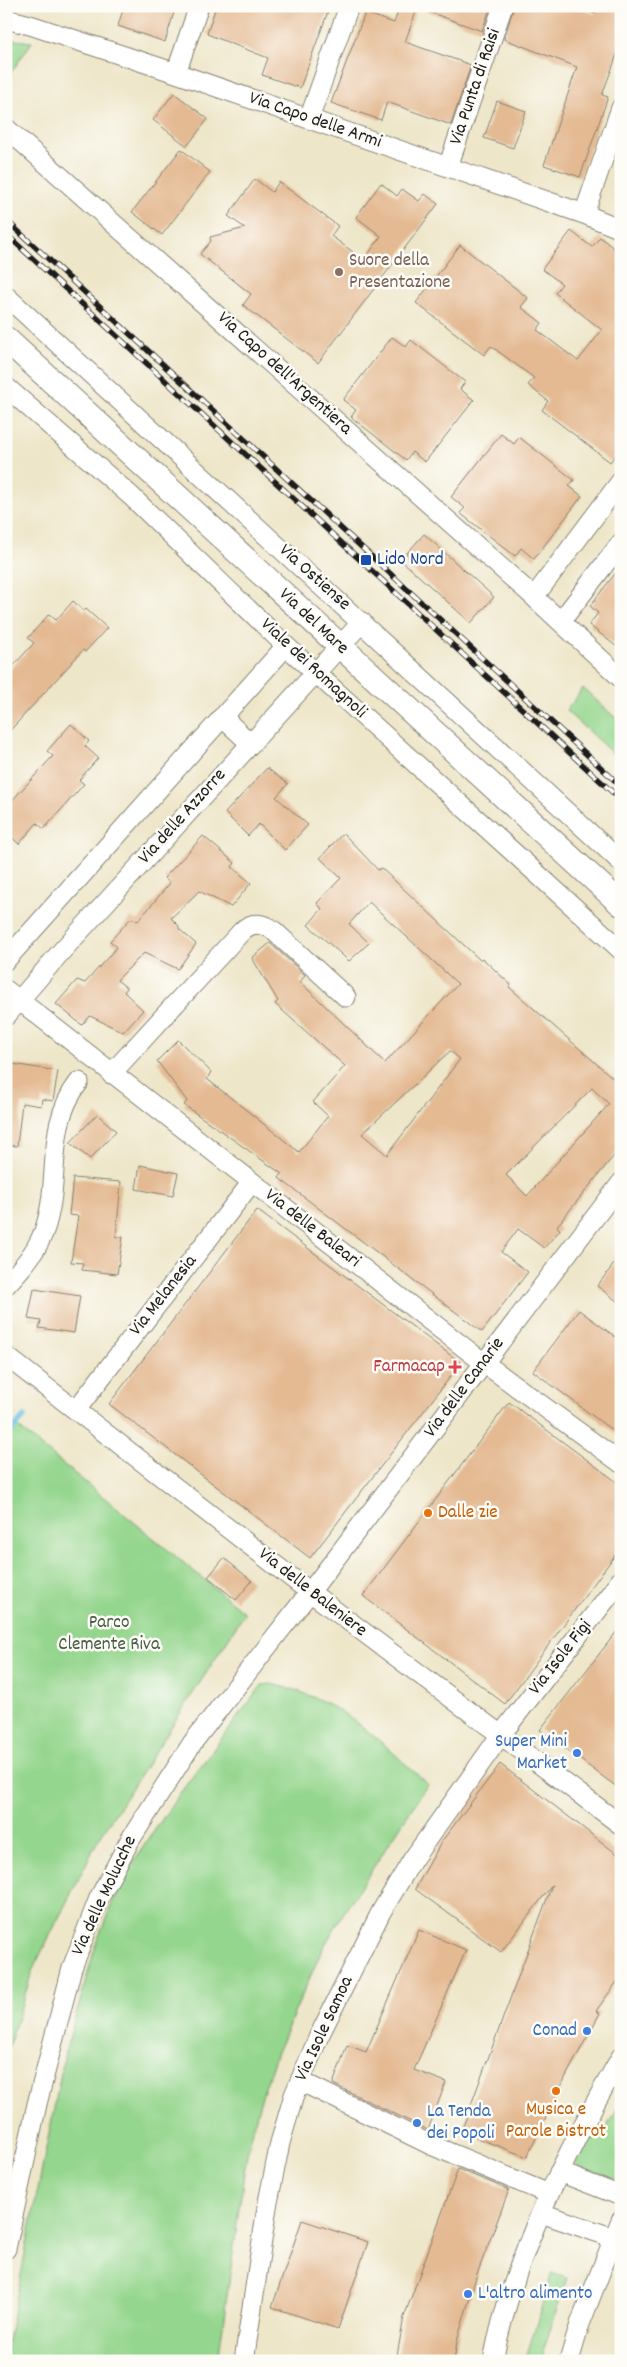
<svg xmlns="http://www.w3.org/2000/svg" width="627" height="2367" viewBox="0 0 627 2367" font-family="Dekko,sans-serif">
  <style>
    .green { fill: #94d68d; stroke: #587954 }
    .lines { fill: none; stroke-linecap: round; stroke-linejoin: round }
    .stream { stroke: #6ac1e7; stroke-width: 5.5 }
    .building { fill: #e4ba93; fill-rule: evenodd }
    .minor-casing { stroke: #858172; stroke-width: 21 }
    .major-casing { stroke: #858172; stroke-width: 26 }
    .minor { stroke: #fff; stroke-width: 19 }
    .major { stroke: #fff; stroke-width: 24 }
    .rail-casing { stroke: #1c1c1c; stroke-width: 5.5 }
    .rail { stroke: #fdfcf7; stroke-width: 4; stroke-dasharray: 11; stroke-linecap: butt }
    .education-dot { fill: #8d6e63; stroke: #fdfcf7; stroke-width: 2 }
    .transit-dot { fill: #1a4fb4; stroke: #fdfcf7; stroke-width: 2 }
    .health-dot { fill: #e0444e; stroke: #fdfcf7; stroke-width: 2 }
    .food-dot { fill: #e8710a; stroke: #fdfcf7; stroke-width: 2 }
    .shop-dot { fill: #3f7fe0; stroke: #fdfcf7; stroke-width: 2 }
    .labels { text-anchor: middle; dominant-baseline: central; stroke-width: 5; stroke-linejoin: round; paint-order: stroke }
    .street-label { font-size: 19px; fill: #1c1c1c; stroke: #fdfcf7 }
    .education-label { font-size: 19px; fill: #785e54; stroke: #fdfcf7; text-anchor: start }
    .transit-label { font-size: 19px; fill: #164399; stroke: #fdfcf7; text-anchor: start }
    .health-label { font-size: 19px; fill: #be3a42; stroke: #fdfcf7; text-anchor: end }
    .food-label { font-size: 19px; fill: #c56008; stroke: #fdfcf7; text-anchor: start }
    .park-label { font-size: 19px; fill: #465d44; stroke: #fdfcf7 }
    .shop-label { font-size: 19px; fill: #366cbe; stroke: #fdfcf7; text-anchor: end }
  </style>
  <rect width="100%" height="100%" fill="#fdfcf7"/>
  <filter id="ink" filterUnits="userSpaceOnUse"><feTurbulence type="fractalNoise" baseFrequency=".02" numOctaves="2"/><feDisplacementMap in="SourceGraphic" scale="10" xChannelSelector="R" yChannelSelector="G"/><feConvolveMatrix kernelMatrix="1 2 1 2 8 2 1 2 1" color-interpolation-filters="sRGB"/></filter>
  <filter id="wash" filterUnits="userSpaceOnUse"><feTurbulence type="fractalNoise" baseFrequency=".0096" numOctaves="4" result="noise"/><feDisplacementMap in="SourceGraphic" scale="20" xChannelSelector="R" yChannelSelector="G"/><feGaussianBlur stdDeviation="1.12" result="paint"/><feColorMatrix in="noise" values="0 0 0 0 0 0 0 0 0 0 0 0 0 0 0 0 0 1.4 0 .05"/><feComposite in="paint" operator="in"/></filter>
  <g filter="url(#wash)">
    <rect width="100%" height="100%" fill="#eee6c9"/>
    <path class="green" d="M6,39L32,42L6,80Z
      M583,688L621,723V761L566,711Z
      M14,1424L245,1613L98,1840L33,1969L6,2055V1434Z
      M271,1684C342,1698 376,1739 428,1784L341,1917L322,1950L277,2052L259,2105L246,2159L218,2361H6V2350L65,2053L97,1941L113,1901L137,1856L180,1793L262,1685Z
      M621,2101V2180L618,2181L578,2166L575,2161L583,2142L604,2132Z
      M552,2273L567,2278L540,2361H525Z"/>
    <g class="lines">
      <path class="stream" d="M6,1437L24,1417"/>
    </g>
    <g id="blocks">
      <path class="building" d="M124,6H176L165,42L118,26Z
        M216,6H330L300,88L262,75L268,58L207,34Z
        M400,6H418L405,42L471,65L451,125L387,102L381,120L331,103L365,13L394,23Z
        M419,6H491L482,31L418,8Z
        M514,6H573L595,14L598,6H621V44L602,95L608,97L580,177L544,165L577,67L504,39Z
        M174,93L208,119L187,146L153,120Z
        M497,101L526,111L513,148L484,138Z
        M181,149L210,172L162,235L132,212Z
        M255,179L272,192L279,182L338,226L331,236L364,260L381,236L356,217L381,183L397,196L402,189L419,201L425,194L438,204L318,363L243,305L251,294L200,254L211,241L210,237L245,228L228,216Z
        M571,231L592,247L600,237L621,254V448L610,462L542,410L548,401L528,385L534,378L491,346L484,355L416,303L460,245L528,298L521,307L542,323L537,330L578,361L602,330L555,293L562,284L542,269Z
        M392,337L406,347L411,340L465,382L460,389L474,400L425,462L412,452L406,460L351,417L356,410L343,400Z
        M501,434L514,444L519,437L574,480L569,486L582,496L534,559L521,548L515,556L460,513L465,508L451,497Z
        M424,534L494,597L471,623L401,560Z
        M621,566V650L589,625L598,613L590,606Z
        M73,601L84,611L86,609L107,628L85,652L83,650L6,735V674L34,643L28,638L49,614L56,620Z
        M71,724L89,741L85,746L98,758L79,780L84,784L44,829L37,823L19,844L6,832V807L53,756L47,751Z
        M267,768L288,784L276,797L308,825L285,850L259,824L248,836L225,813Z
        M343,833L378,870L381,868L480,960L482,958L511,985L509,987L621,1085V1147L557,1226L560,1230L544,1248L518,1229L501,1252L528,1272L482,1332L317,1207L279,1178L282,1174L184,1105L187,1101L157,1061L178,1040L211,1072L207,1079L299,1152L328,1116L313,1102L345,1066L275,1004L278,1001L252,958L270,943L305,975L300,982L385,1063L458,984L369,902L349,924L369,943L349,961L308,925L322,909L317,903L341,878L320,858ZM450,1051L460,1059L387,1155L362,1134ZM592,1088L609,1104L527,1196L506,1175Z
        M203,836L235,863L232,867L251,883L231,907L199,891L171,918L179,926V929L196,944L178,969L144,953L117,980L127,988L124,992L143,1010L123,1032L90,1016L82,1025L56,1004L77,980L85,983L117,947L110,941L131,918L138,921L170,883L164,878Z
        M12,1064L58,1071L53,1101L42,1099L41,1106L22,1103L17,1146L6,1145V1095Z
        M97,1114L116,1131L90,1159L70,1143Z
        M140,1165L178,1173L173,1196L136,1189Z
        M73,1178L121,1182L116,1237H123L117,1274L82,1270L83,1263L71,1262L78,1216L69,1215Z
        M257,1210L461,1363L310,1558L109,1404Z
        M621,1255V1304L597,1286Z
        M34,1289L80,1296L74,1333L39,1328L41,1321L28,1319Z
        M579,1310L621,1341V1437L533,1371Z
        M509,1402L621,1485V1547L505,1704L363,1596Z
        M224,1558L252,1581L236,1600L208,1577Z
        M621,1626V1790L540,1730Z
        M500,1764L621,1857V1976L596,2011L600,2013L565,2078L527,2157L461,2132L552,1885L501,1952L415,1889L442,1841Z
        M419,1930L466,1950L414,2070L446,2082L428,2130L333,2084L347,2045L366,2052Z
        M458,2169L509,2190L477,2274L457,2341L454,2361H396L404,2317Z
        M302,2220L368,2242L338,2329L272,2307Z"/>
    </g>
  </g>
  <g filter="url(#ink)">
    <use href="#blocks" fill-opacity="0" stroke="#858172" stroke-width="1"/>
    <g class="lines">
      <defs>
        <path id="minor" d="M6,19L30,25L176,73L584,214L621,229
          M176,73L199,6
          M309,119L349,6
          M6,128L534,597L621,678
          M448,167L503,6
          M584,214L621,108
          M6,296L621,862
          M6,387L131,496L286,646L621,950
          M534,597L621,481
          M561,621L621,543
          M222,717L250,743
          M6,960L286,646
          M6,990L484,1363L621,1463
          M6,1016L59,954L362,622
          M111,1074L242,931C252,921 263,923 274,931L346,997
          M6,1285C23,1267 39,1249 46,1225C61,1175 45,1126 79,1082
          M6,1356L310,1592L621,1825
          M76,1410L252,1182
          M300,2081L431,2145L549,2194
          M559,2172L621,2196
          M541,2213L614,2238
          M6,2249L37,2104L72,1968L99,1898L130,1840L193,1742L310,1592L621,1183
          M244,2361L267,2207L280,2143L294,2095L319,2036L381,1912L413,1859L500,1736L621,1580
          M493,2361C513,2256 568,2149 621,2057
          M569,2361L580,2324L621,2220"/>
        <path id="major" d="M6,339L621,904"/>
      </defs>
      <use href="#minor" class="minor-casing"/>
      <use href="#major" class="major-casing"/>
      <use href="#minor" class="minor"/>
      <use href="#major" class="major"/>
      <defs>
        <path id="rail" d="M6,220L621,786
          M6,234L621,800"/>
      </defs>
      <use href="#rail" class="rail-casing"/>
      <use href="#rail" class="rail"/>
    </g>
  </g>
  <circle class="education-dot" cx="339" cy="272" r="5"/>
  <rect class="transit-dot" x="360" y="554" width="12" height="12" rx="2.5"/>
  <path class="health-dot" d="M452.5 1359.5h5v5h5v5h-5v5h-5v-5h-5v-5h5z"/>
  <g class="food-dot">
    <circle cx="428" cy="1513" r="5"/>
    <circle cx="556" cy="2091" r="5"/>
  </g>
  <g class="shop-dot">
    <circle cx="577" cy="1753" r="5"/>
    <circle cx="587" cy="2031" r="5"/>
    <circle cx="417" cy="2123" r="5"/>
    <circle cx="468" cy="2294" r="5"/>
  </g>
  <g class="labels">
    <g class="street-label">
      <text transform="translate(476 87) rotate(-71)">Via Punta di Raisi</text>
      <text transform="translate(315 121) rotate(19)">Via Capo delle Armi</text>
      <text transform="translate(284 374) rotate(42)">Via Capo dell'Argentiera</text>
      <text transform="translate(314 578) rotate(42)">Via Ostiense</text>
      <text transform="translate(313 622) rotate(43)">Via del Mare</text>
      <text transform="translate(313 669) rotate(43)">Viale dei Romagnoli</text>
      <text transform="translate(183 817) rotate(-48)">Via delle Azzorre</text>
      <text transform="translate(312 1229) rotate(38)">Via delle Baleari</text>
      <text transform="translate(164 1296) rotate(-52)">Via Melanesia</text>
      <text transform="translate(465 1388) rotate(-53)">Via delle Canarie</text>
      <text transform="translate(312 1593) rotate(38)">Via delle Baleniere</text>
      <text transform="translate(561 1658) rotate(-52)">Via Isole Figi</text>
      <text transform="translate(105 1896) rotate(-65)">Via delle Molucche</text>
      <text transform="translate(325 2029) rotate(-65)">Via Isole Samoa</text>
    </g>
    <g class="education-label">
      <text x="349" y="261">Suore della<tspan x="349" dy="22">Presentazione</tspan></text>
    </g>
    <g class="transit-label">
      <text x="377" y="560">Lido Nord</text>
    </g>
    <g class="health-label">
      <text x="445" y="1367">Farmacap</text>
    </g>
    <g class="food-label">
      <text x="438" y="1513">Dalle zie</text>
      <text x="556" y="2110" text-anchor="middle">Musica e<tspan x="556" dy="22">Parole Bistrot</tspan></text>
    </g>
    <g class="park-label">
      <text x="109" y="1623">Parco<tspan x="109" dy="22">Clemente Riva</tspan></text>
    </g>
    <g class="shop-label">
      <text x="567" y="1742">Super Mini<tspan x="567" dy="22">Market</tspan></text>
      <text x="577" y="2031">Conad</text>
      <text x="427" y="2112" text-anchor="start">La Tenda<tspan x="427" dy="22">dei Popoli</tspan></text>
      <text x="478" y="2294" text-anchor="start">L'altro alimento</text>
    </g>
  </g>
  <rect width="627" height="2367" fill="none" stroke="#fdfcf7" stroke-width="25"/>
</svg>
